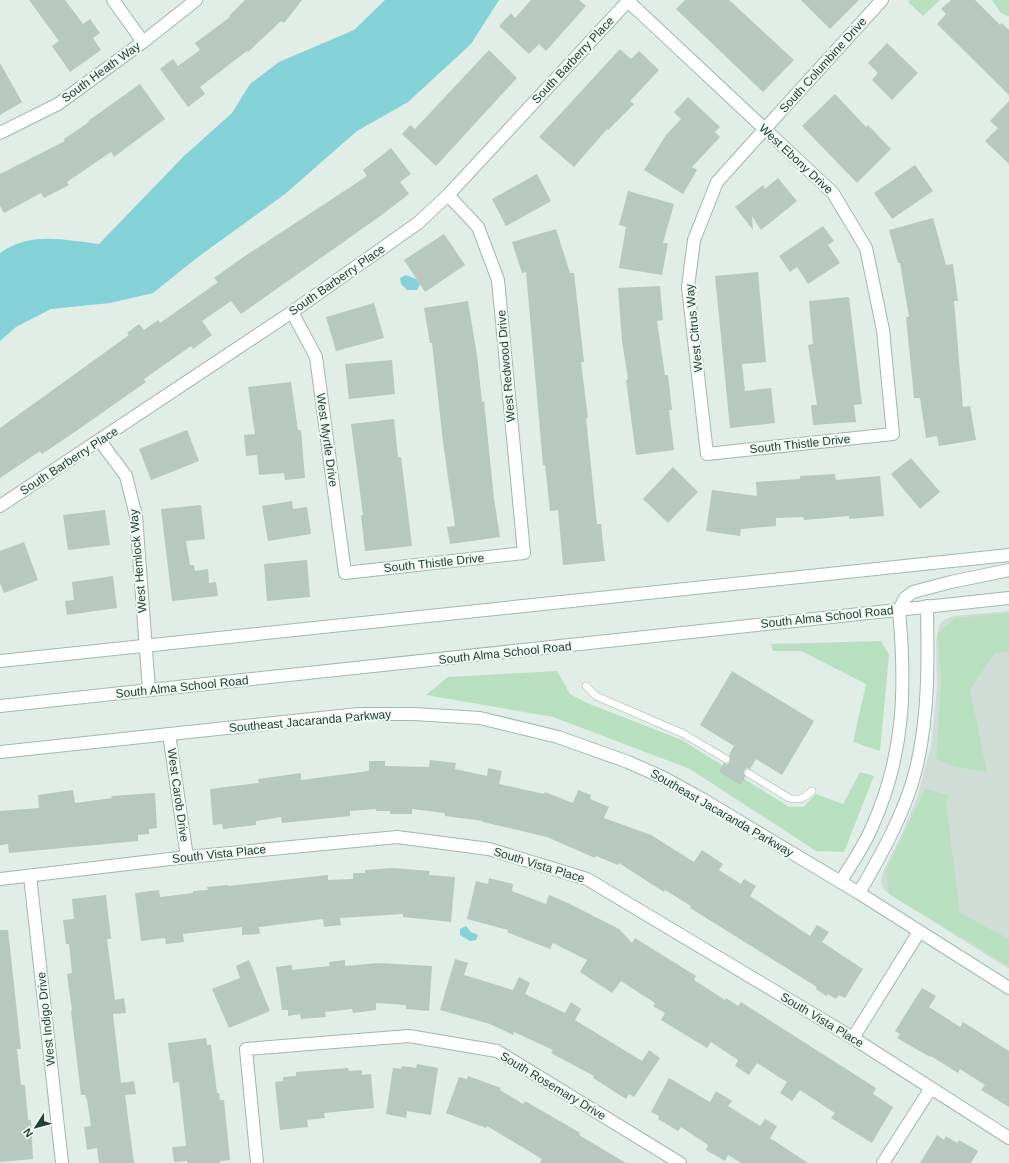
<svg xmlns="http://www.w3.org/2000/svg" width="1009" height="1163" viewBox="0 0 1009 1163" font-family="Helvetica,sans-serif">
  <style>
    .built { fill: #cfddd6 }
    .green { fill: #b8e0c0 }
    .water { fill: #84d1d7 }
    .building { fill: #b6c8c0 }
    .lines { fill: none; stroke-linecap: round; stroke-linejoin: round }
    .lane-casing { stroke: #a3b6ae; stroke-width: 8 }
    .street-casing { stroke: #a3b6ae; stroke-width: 14 }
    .secondary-casing { stroke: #9fbaae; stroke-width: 14 }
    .lane { stroke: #fff; stroke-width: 7 }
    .street { stroke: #fff; stroke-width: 12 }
    .secondary { stroke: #fff; stroke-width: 12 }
    .labels { text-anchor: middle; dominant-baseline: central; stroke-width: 4; stroke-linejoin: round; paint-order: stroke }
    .street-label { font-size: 12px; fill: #204035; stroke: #f2f9f5 }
  </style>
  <rect width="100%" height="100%" fill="#e1ede7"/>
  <path class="built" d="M1009,611V969L889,894L883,889L881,882L883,871L900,838L917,798L931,746L937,688L936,641L939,625L944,620L953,616Z"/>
  <path class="green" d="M910,0H940L923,16L908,2Z
    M992,0H1009V17L1001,13Z
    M1009,613V651L995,653L970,689L987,772L955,767L936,759L941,681L938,633L955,618Z
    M881,641L889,655L880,751L853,742L866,684L801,651H773L771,644Z
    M557,671L570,694L587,703L682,740L789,807H803L816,794L843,804L860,772L874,776L844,852L816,851L690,769L553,717L426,695L448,677Z
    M925,789L949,795L946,803L960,913L1009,939V966L889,894L886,871Z"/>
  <path class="water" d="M385,0H499L471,44L408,102L357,131L285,194L198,257L153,293L110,303L51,309L16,327L0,341V253C30,231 65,240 99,244L184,156L232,113L250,84L279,62L354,30Z
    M406,275L416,279L420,284L417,290H407L401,284L400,278Z
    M466,926L471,932L478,935L476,940L470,941L460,935V929Z"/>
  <path class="building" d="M29,0H65L83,24L90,19L100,33L93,38L101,50L70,72L52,46L59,41Z
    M245,0H302L284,23L281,21L248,52L247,51L200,87L205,94L188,107L160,69L173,59L178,66L200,50L195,43L230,17L229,16Z
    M531,0H579L586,6L546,51L539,44L529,54L499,26L511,13L515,18Z
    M685,0H729L794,60L763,92L676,9Z
    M801,0H859L830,29Z
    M951,0H975L1000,25L1002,23L1009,30V95L937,24L946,14L941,9Z
    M887,43L918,73L892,100L872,80L878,73L868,63Z
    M620,49L631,59L639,51L659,70L630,101L634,104L608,130L607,129L574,167L539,137Z
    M489,50L517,78L436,166L402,134L410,125L415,129Z
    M0,63L22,102L0,115Z
    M140,84L165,119L114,157L111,152L67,182L69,185L44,198L41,193L4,213L0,206V174L65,141L64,139L89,122L88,121Z
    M835,94L866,127L868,125L891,149L857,183L802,126Z
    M688,97L720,127L715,132L720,137L692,167L697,170L683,194L644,170L666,135L681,119L674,112Z
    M1009,101V164L985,141L998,128L990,121Z
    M391,148L411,174L400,182L409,194L379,217L241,314L231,301L202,321L212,335L193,349L191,346L144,379L146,382L79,429L42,454L40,451L0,478V428L129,335L127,333L139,324L144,330L158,320L160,323L218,282L214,278L242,258L367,176L363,170Z
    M915,165L933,191L892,219L874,193Z
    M537,174L551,201L506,226L492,199Z
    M778,178L797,201L761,230L752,216L753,230L735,207L763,185L765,189Z
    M628,191L674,204L663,243H668L662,275L619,268L626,227L619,225Z
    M933,218L946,265L953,264L958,301H954L963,407L970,406L976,440L939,446L937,436L926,438L920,398H914L906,317H909L900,263H898L889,230Z
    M823,226L834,241L828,245L840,263L808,284L797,267L790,272L779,256Z
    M556,229L570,273H574L584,362H581L588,418H586L597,524H601L605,561L563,565L558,510L550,511L545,465H543L526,272L522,273L512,242Z
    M444,234L465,265L425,292L404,260Z
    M758,272L766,362L742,364L745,391L771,388L775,423L730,428L715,276Z
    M660,286L663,320L657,321L665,375H668L672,410H669L674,450L636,455L626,380L628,379L622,341L618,288Z
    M849,297L862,404L854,405L856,422L813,425L811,405H817L808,345L813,344L809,301Z
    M468,301L477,355L482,402L484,401L494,499L500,537L450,544L447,527L455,526L443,442L432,343H430L424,308Z
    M374,303L384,338L336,351L326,317Z
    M392,360L395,394L349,399L345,364Z
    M291,382L298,430H301L305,478L285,480L284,473L259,475L257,455L246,456L244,435L255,434L248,387Z
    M394,419L398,457H401L412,546L365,551L361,515H363L351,424Z
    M187,430L199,461L151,480L139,449Z
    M911,458L940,492L920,509L891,474Z
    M673,467L698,492L668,523L643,499Z
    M835,474L836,480L880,476L884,516L849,519V516L804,520L803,517L776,518V526L741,529L740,536L706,531L712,490L757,496L756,482L800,479V476Z
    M292,501L293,509L307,507L311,534L268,541L262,506Z
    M201,505L205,539L186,541L190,565H194L195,571L208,569L209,583L216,582L218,596L172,601L161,509Z
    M105,510L110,545L68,550L63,515Z
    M24,542L38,580L4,593L0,583V551Z
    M307,560L310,597L267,601L264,564Z
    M113,576L117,608L67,615L65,601L74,600L72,582Z
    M732,671L814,721L782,775L756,759L750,769L746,768L744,771L745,777L741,785L719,772L724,763L728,764L730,761L729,755L734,746L700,725Z
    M430,760L456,763L455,769L487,776L488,768L502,771L499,784L544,794L545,792L573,803L578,790L591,795L590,799L609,807L604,818L651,835L694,862L702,850L723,864L719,870L741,884L744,879L756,886L750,896L810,936L817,925L829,932L822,942L863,969L845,998L839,995L836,999L828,994L826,996L816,989L817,987L690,908L691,906L665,890L664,892L619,863L618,865L596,856L595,858L547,837L483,822V821L445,816V813L412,809V814H390V811H376V809L350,811V816L282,823L281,817L256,821V825L223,829L222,824L213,825L210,789L259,783L258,779L301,773V780L369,771V761H385V766L429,767Z
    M73,790L75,803L112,798L111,796L155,793L157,828L149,829V834L138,835V841L9,853L8,844L0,845V811L39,808L38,795Z
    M393,868L430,871L429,875L455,877L451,922L403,917V914L340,918L341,925L324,927L323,919L259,927L260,934L242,935V927L183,934L184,942L166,944L165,938L141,941L135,893L159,890L160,897L193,893V891L208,890L207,887L228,885V886L328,875V880L353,879V873H365V870Z
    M489,878L513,884L512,891L546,904L549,895L568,903L619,929L632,943L635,938L696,976L694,980L725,1000L726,998L738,1006L741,1002L876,1088L873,1094L893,1107L872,1143L831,1118L835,1113L800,1090L792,1101L780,1093L787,1082L757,1063L749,1075L735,1066L738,1060L711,1042L707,1048L661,1020L665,1013L653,1006L655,1003L621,981L612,993L580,972L587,960L553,943L550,949L507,932L508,930L467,919L476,881L488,884Z
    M106,895L111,939H107L115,1000L124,998L126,1013L113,1014L121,1083L134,1081L136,1094L125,1095L134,1163H99L97,1148L87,1150L84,1127L91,1126L87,1100L85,1095H81L71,1011H72L67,974L72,973L69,944H66L63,920L74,919L72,899Z
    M0,930H8L21,1049H17L21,1085H25L28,1120H31L33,1159L0,1162Z
    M455,959L468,963L464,975L513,990L519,977L530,983L525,994L565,1013L571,1002L581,1009L575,1020L642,1061L649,1050L660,1058L634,1097L629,1094L626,1099L593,1078L594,1076L551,1053L553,1050L514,1032L513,1035L490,1024L440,1010Z
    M249,960L270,1011L229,1028L212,989L240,978L236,966Z
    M345,960V966L378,963L432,966L429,1011L406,1009V1005L376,1003V1010L353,1013L352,1009L325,1012L326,1017L301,1019L300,1014L288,1016V1010H282L276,967L292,965V970L330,966L329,962Z
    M922,988L936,996L929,1007L960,1027L963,1022L1009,1051V1107L981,1090L985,1085L960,1069L958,1073L931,1056L930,1057L897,1038L900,1034L895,1031Z
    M206,1038L207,1045H211L217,1093H219L220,1100H224L230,1160L220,1161V1163H187V1161L174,1162L172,1147L186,1146L179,1082L173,1083L168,1043Z
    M417,1064L438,1068L431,1115L407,1111L406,1118L386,1114L393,1068L401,1069L402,1066L416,1068Z
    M348,1068L349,1071L362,1070V1075L371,1074L374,1108L324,1113L325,1118L307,1120L308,1127L280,1130L275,1082L283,1081V1077L296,1076V1072Z
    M468,1076L501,1088L500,1090L523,1104L525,1101L570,1127L580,1133L579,1135L626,1163H540L542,1159L487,1126L486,1128L446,1113L459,1077L467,1079Z
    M669,1078L710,1102L716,1091L732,1101L728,1106L760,1126L765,1119L777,1126L770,1138L808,1163H741L728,1155L725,1161L706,1150L708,1145L681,1127L678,1131L658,1119L659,1116L651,1112Z
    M937,1135L944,1140L946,1136L957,1143L959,1140L978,1151L971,1163H920Z"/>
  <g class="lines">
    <defs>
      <path id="lane" d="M586,686L596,696L684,734L726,759
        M748,773L789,798C799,801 804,798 812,791"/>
      <path id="street" d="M113,0L143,42
        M628,1L833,193L866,248L883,330L893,434L707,454L688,287L694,240L717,182L772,121L882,0
        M0,133L58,104L143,42L196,0
        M292,312L316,357L345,573L524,553L498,280L478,227L448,195
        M100,441L126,476L136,516L149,690
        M0,506L292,312L418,223L448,195L629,0
        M169,734L187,857
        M30,876L62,1163
        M0,879L187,857L397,837L489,849L587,879L853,1038L1009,1138
        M840,882C852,864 864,846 872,827C905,754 906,687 899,610
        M859,893C881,855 905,813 916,769C929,716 928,661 927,606
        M853,1038L919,932
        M257,1163L246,1049L409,1036L497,1051L680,1163
        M883,1163L931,1088"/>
      <path id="secondary" d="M899,610L905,598L913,592L951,582L1009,570
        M0,661L1009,555
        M0,706L1009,598
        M0,752L359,714H414L480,718L558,737L628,762L662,777L702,799L859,893L1009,988"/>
    </defs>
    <use href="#lane" class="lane-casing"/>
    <use href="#street" class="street-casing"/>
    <use href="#secondary" class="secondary-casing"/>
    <use href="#lane" class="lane"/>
    <use href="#street" class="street"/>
    <use href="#secondary" class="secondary"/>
  </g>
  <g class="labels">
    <g class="street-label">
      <text transform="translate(573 60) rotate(-47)">South Barberry Place</text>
      <text transform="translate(823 65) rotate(-48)">South Columbine Drive</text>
      <text transform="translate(101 72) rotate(-36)">South Heath Way</text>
      <text transform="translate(796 159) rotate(43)">West Ebony Drive</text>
      <text transform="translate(337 280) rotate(-35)">South Barberry Place</text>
      <text transform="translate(694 328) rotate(-96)">West Citrus Way</text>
      <text transform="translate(506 366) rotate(-95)">West Redwood Drive</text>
      <text transform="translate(327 440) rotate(82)">West Myrtle Drive</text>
      <text transform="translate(800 444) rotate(-6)">South Thistle Drive</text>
      <text transform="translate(69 461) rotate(-33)">South Barberry Place</text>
      <text transform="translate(138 561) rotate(-95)">West Hemlock Way</text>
      <text transform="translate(434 563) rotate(-6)">South Thistle Drive</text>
      <text transform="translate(827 617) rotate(-6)">South Alma School Road</text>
      <text transform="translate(505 653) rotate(-6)">South Alma School Road</text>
      <text transform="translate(182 687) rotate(-6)">South Alma School Road</text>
      <text transform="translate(310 721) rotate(-5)">Southeast Jacaranda Parkway</text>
      <text transform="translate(178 795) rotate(82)">West Carob Drive</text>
      <text transform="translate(722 813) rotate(30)">Southeast Jacaranda Parkway</text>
      <text transform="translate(219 854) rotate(-6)">South Vista Place</text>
      <text transform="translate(539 865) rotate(17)">South Vista Place</text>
      <text transform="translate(46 1019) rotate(-96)">West Indigo Drive</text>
      <text transform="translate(822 1020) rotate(31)">South Vista Place</text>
      <text transform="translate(553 1086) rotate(31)">South Rosemary Drive</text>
    </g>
  </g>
  <g transform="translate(36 1127) rotate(234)" stroke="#f2f9f5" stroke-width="3" paint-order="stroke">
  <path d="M0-3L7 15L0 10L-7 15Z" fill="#204035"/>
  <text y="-6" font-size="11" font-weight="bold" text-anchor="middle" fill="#204035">N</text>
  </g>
</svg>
